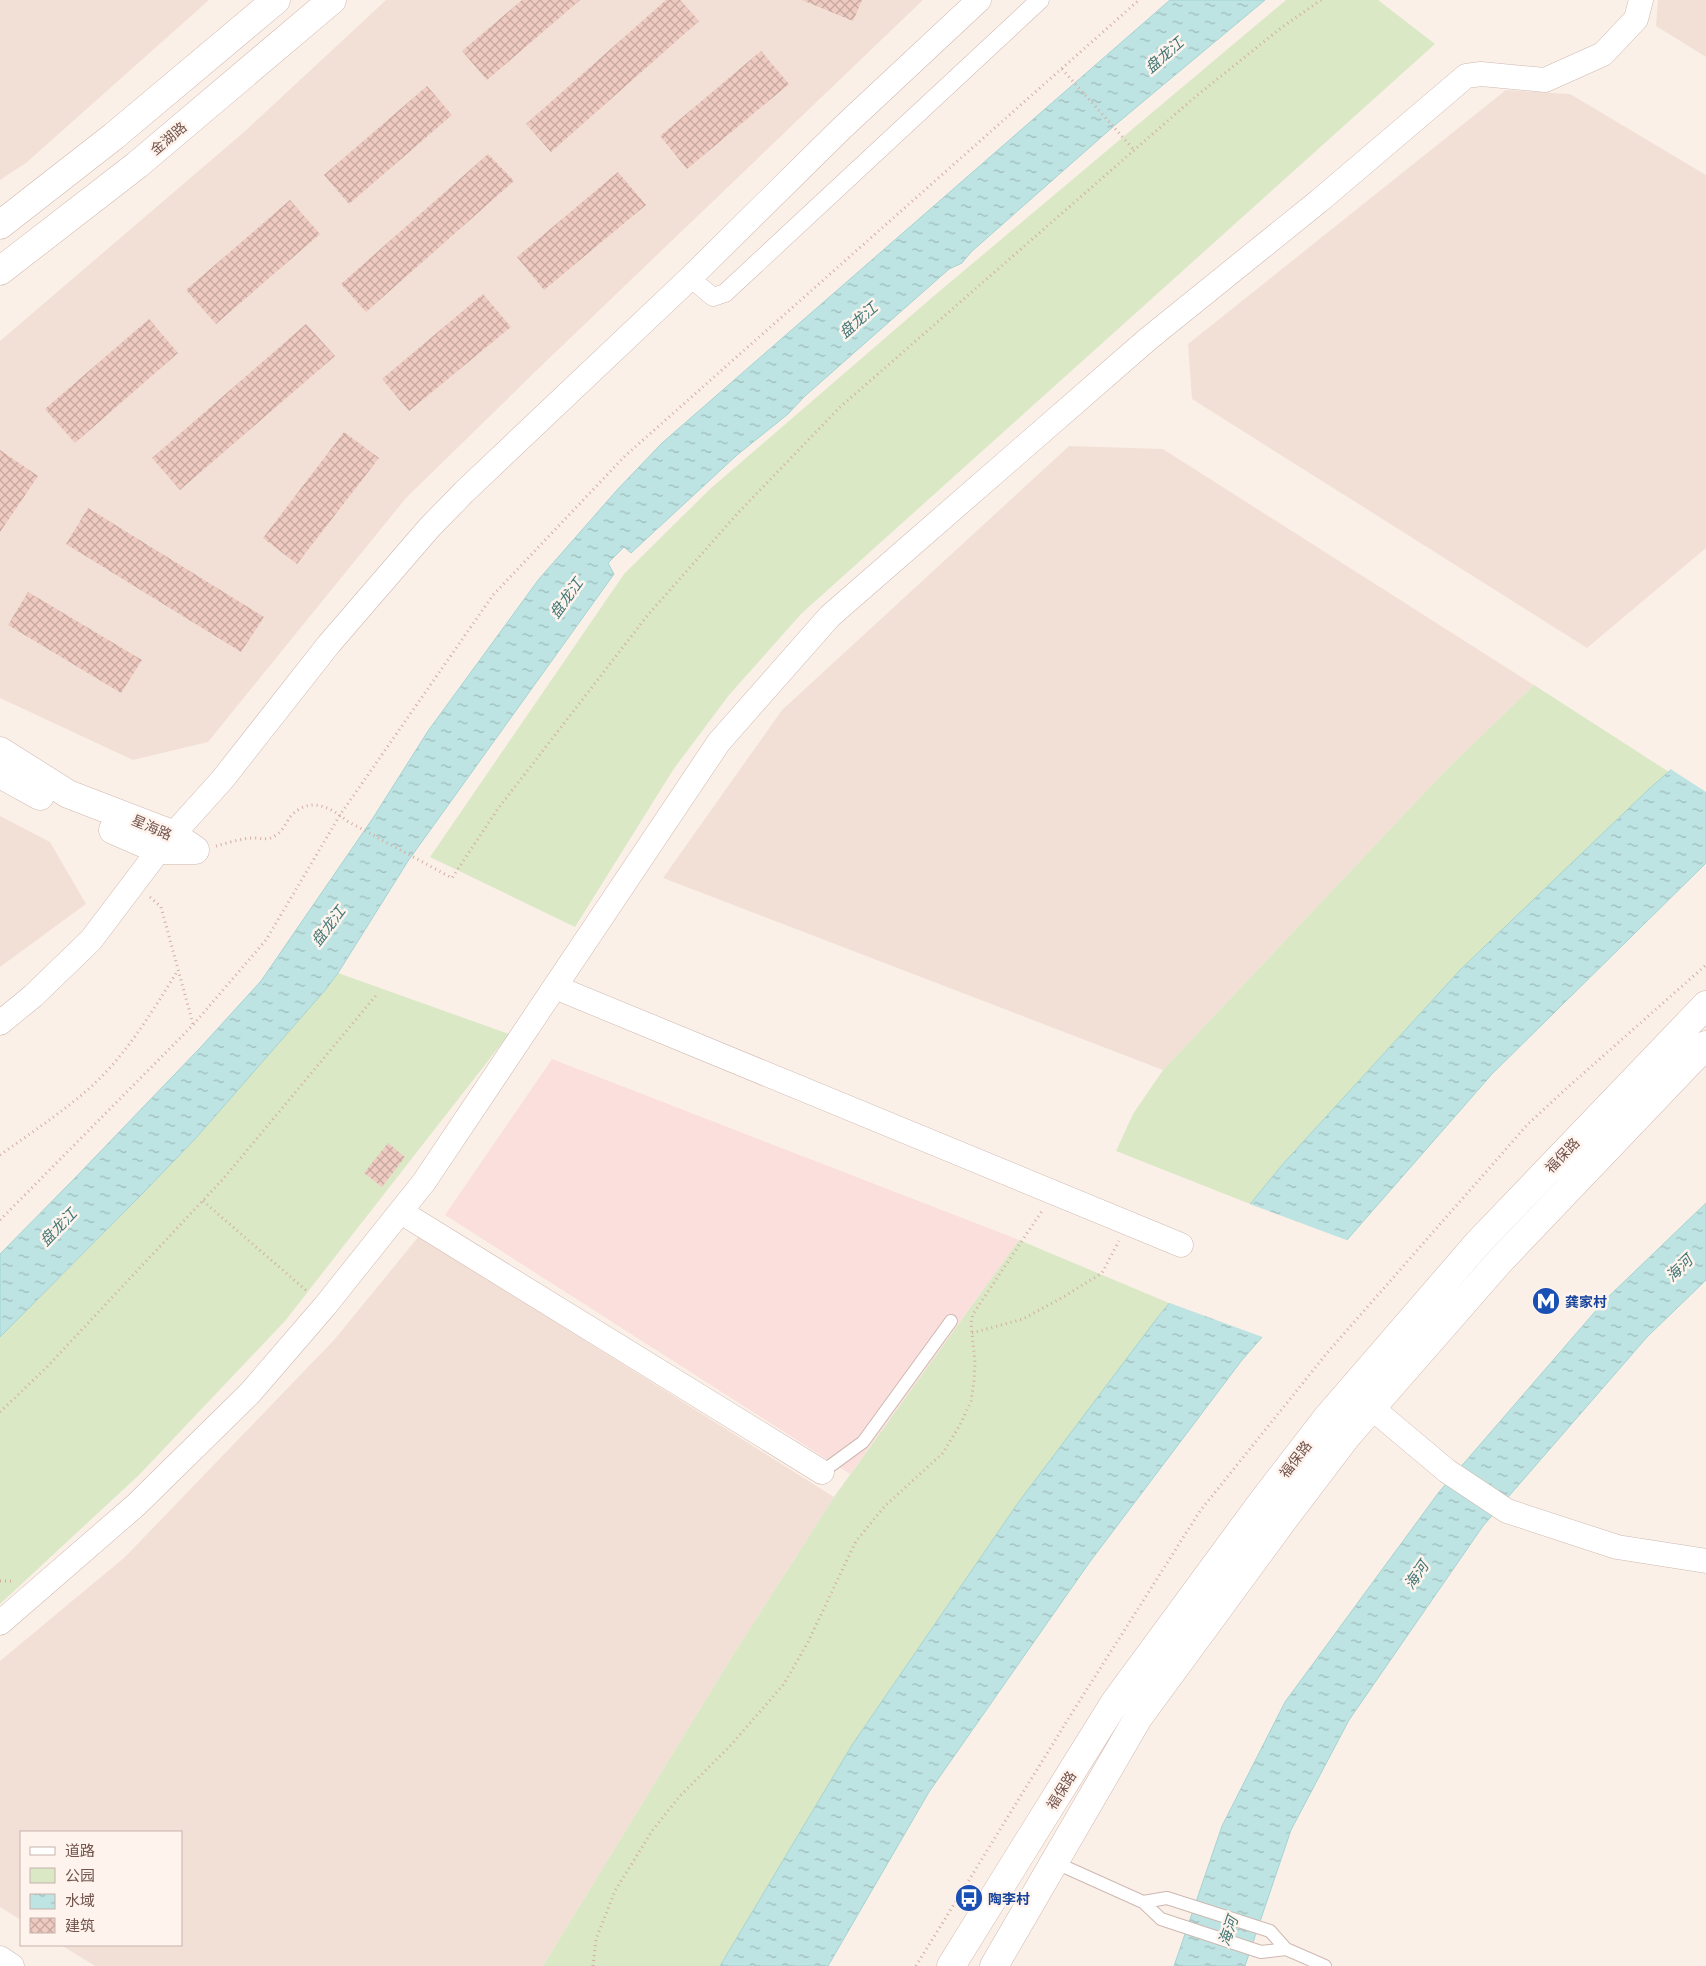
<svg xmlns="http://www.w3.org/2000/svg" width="1706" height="1966" viewBox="0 0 1706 1966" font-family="Manrope,'Noto Sans SC',sans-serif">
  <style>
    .residential { fill: #f2e0d6 }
    .commercial { fill: #fadfdc }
    .green { fill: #dae8c6 }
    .water { fill: url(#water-ripples); stroke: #a4d4d3 }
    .pier { fill: #fbf0e7 }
    .building { fill: url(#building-cross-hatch) }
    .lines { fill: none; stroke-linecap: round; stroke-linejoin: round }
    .service-casing { stroke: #ceb8b1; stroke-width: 14 }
    .pedestrian-casing { stroke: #ceb8b1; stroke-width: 19 }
    .minor-casing { stroke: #ceb8b1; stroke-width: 25 }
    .tertiary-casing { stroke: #ceb8b1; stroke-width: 29 }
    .secondary-casing { stroke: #d1b7ae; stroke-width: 29 }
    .path { stroke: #d3ada4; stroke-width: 3; stroke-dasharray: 1 4; stroke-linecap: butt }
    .service { stroke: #fff; stroke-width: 12 }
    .pedestrian { stroke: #fff; stroke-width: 18 }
    .minor { stroke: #fff; stroke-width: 24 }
    .tertiary { stroke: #fff; stroke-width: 28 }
    .secondary { stroke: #fff; stroke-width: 28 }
    .labels { text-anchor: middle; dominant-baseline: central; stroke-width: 5; stroke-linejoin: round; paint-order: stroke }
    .street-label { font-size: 14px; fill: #73544d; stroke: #fef4ed }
    .transit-label { font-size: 14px; font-weight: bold; fill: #164399; stroke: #fef4ed; text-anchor: start }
    .water-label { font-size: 15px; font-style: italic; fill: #427776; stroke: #fef4ed }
  </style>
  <defs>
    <pattern id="water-ripples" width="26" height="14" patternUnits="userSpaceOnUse" patternTransform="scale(1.25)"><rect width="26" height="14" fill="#bde3e2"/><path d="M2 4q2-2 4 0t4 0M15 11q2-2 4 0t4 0" fill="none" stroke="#9ebbb9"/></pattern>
    <pattern id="building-cross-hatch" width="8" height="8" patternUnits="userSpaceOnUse" patternTransform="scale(1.25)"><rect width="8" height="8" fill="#eecac1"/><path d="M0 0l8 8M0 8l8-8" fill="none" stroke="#c5a79f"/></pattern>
  </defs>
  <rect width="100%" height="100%" fill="#fbf0e7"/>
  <path class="residential" d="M0,0H209L26,163L0,180Z
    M386,0H923L537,370L406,498L208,742L133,760L0,698V341L244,132Z
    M1658,0H1706V57L1656,26Z
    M1506,90L1570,94L1706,175V548L1587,648L1192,399L1188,344Z
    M1069,446L1163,449L1534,685L1444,772L1163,1070L663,878L782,710Z
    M0,816L50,842L86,904L0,967Z
    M419,1236L834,1497L733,1655L543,1966H95L61,1945H181V1832H21V1920L0,1907V1661L125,1557L334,1340Z"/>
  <path class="commercial" d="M552,1059L1019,1240L850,1474L445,1215Z"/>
  <path class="green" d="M1286,0H1378L1435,44L801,614L729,695L673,770L575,927L430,857L624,574L710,489L935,295Z
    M1534,685L1669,772L1461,969L1282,1165L1250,1204L1116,1151L1133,1114L1163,1070L1444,772Z
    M338,973L509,1034L285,1321L139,1475L0,1604V1337L142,1194L195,1139Z
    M1019,1240L1169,1303L1018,1503L852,1745L720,1966H543L733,1655L834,1497Z"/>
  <path class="water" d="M1170,0H1265L1115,125L971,252L962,263L949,269L805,396L788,414L737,455L631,553L624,547L608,563L614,574L408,861L338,973L326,989L195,1139L142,1194L0,1337V1254L74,1179L199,1049L261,981L373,818L428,731L539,579L617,490L662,443Z
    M1706,739V863L1492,1074L1242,1360L1089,1563L929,1792L828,1966H720L852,1745L1018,1503L1158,1317L1282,1165L1461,969L1649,789Z
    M1706,1203V1280L1647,1337L1483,1526L1349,1720L1291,1830L1245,1966H1174L1222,1826L1285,1702L1439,1492L1606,1299Z"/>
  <path class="pier" d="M1706,736V792L1669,768Z
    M1247,1203L1349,1241L1265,1338L1167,1302Z"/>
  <path class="building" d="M522,0H580L487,80L462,51Z
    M666,0H680L699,21L551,152L526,124Z
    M802,0H862L853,21Z
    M761,51L789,84L687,169L660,136Z
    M427,86L452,115L349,204L324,175Z
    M488,154L514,181L366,312L341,284Z
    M618,172L646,205L544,290L517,257Z
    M290,200L320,234L216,324L186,290Z
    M483,294L511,327L409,411L382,379Z
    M149,319L178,353L75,443L45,409Z
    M306,324L335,356L180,490L152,458Z
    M344,432L379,458L297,564L263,538Z
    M0,450L38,476L0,532Z
    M88,508L264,617L241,652L66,544Z
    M28,592L142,660L121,693L8,625Z
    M388,1143L405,1157L382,1187L364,1173Z"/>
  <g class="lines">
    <defs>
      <path id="service" d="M822,1472L863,1442L951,1321
        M1054,1862L1143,1902L1161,1919L1261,1952L1286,1949
        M1143,1902L1167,1898L1270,1931L1286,1949L1325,1966"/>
      <path id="pedestrian" d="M690,278L713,297L725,293L1040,0"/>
      <path id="minor" d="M555,987L1181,1245
        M0,1023L33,996L91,940L159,850L222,780L329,644L429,528L464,492L690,278L842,128L979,0
        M401,1212L822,1472
        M1372,1408L1447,1471L1507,1511L1617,1547L1706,1561
        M0,1623L136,1505L250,1393L325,1306L424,1182L719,742L830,616L1148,339L1319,201L1466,76L1481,74L1545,80L1603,54L1636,19L1641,0
        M0,1958L12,1966"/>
      <path id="tertiary" d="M0,751L68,794L172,834L195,850
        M0,774L40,796
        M113,830L159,850H195"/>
      <path id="secondary" d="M0,225L114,136L276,0
        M0,271L137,165L332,0
        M951,1966L1115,1702L1262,1502L1326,1419L1478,1243L1706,1005
        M994,1966L1138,1718L1284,1519L1347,1436L1499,1262L1706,1045"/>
    </defs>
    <use href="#service" class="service-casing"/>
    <use href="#pedestrian" class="pedestrian-casing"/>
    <use href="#minor" class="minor-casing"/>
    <use href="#tertiary" class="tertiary-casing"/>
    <use href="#secondary" class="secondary-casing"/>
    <path class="path" d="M1062,69L1135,151
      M216,846C228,843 242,838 254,838C262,838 268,841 276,835C282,832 286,823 290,817C309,796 329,806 347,821L452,878L497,810L647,616L737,514L839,408L1195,97L1281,28L1321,0
      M150,897L161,907L193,1024
      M0,1155C32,1132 66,1110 94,1084C129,1051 153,1010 178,970
      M203,1201L308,1292
      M0,1220L193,1025L266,940L340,815L493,595L625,456L1139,0
      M972,1333L1023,1319L1065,1296L1102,1273L1119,1241
      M0,1412L46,1368L224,1178L378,993
      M0,1581H14
      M593,1966L596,1939L615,1891L652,1831L679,1797L731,1745L784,1684L808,1642L856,1541L885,1506L943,1453L961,1423L971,1401L974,1381L975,1362L971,1323L973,1314L1042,1211
      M916,1966L1070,1716L1200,1511L1327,1353L1528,1124L1568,1087L1706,965"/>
    <use href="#service" class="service"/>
    <use href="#pedestrian" class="pedestrian"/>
    <use href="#minor" class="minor"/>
    <use href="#tertiary" class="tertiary"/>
    <use href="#secondary" class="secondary"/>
  </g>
  <defs>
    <symbol id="metro-disc" viewBox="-11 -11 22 22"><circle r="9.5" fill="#1a4fb4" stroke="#fef4ed"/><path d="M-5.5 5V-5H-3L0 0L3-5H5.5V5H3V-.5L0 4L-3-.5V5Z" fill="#fff"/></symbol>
    <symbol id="bus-disc" viewBox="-11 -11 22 22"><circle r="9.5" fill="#1a4fb4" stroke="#fef4ed"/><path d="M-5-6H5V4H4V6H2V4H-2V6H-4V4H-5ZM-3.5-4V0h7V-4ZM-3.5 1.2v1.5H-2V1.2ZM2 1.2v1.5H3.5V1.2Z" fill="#fff"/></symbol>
  </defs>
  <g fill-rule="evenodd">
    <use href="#metro-disc" x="1530" y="1285" width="32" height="32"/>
    <use href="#bus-disc" x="953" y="1882" width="32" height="32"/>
  </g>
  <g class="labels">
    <g class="street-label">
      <text transform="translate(168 138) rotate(-40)">金湖路</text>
      <text transform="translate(152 827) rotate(23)">星海路</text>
      <text transform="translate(1562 1155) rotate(-46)">福保路</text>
      <text transform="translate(1295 1459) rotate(-52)">福保路</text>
      <text transform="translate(1061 1790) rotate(-58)">福保路</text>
    </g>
    <g class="transit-label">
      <text x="1565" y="1301">龚家村</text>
      <text x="988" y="1898">陶李村</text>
    </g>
    <g class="water-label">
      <text transform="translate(1164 55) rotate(-41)">盘龙江</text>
      <text transform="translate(858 320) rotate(-41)">盘龙江</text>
      <text transform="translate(566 598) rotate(-54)">盘龙江</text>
      <text transform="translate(328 926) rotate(-53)">盘龙江</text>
      <text transform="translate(58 1227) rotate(-46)">盘龙江</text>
      <text transform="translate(1679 1268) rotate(-44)">海河</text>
      <text transform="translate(1416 1575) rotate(-55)">海河</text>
      <text transform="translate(1228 1931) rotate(-71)">海河</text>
    </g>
  </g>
  <rect x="20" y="1831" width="162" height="115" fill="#fef4ed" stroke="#c6b4ad"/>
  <rect x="30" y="1847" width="25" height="8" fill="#ffffff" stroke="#c6b4ad"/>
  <text x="65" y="1856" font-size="15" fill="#73544d">道路</text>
  <rect x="30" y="1868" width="25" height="15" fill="#dae8c6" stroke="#c6b4ad"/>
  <text x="65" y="1881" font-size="15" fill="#73544d">公园</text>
  <rect x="30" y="1894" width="25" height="15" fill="url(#water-ripples)" stroke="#c6b4ad"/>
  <text x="65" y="1906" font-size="15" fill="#73544d">水域</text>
  <rect x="30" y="1918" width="25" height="15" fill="url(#building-cross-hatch)" stroke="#c6b4ad"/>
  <text x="65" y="1931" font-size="15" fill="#73544d">建筑</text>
</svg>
